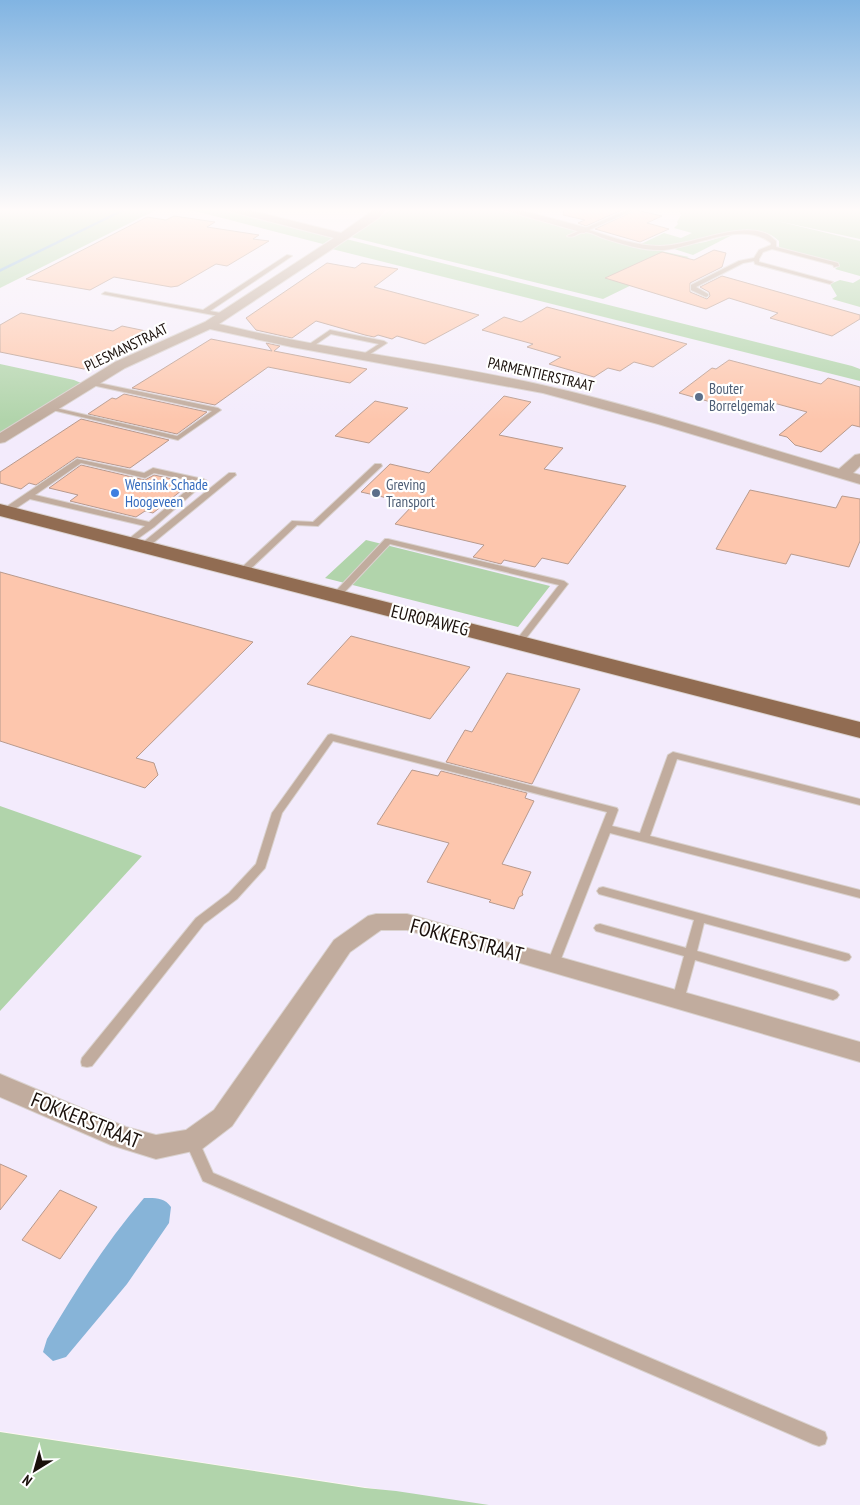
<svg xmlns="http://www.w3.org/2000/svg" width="860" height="1505" viewBox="0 0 860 1505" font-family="'PT Sans Narrow',sans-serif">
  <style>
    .industrial { fill: #f3ebfc }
    .green { fill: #b1d4ab }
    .water { fill: #87b4d8 }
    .building { fill: #fdc6ad; stroke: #b89a8d }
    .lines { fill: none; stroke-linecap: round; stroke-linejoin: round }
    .service-casing { stroke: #dad2cf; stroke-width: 2 }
    .minor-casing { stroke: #dad2cf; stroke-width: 2 }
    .primary-casing { stroke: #dad2cf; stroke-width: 2 }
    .service { fill: #c1ac9e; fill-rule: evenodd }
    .minor { fill: #c1ac9e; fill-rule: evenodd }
    .primary { fill: #916c52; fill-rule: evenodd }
    .service-dot { fill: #5c6f8a; stroke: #fff; stroke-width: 2 }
    .shop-dot { fill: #3f7fe0; stroke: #fff; stroke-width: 2 }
    .labels { text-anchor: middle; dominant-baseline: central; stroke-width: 4.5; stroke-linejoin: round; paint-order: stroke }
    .far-street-label { font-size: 15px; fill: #1a100b; stroke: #fff }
    .far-service-label { font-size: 15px; fill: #4e5e75; stroke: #fff; text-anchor: start }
    .far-shop-label { font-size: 15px; fill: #366cbe; stroke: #fff; text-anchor: start }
    .street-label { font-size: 18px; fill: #1a100b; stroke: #fff }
    .near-street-label { font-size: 21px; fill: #1a100b; stroke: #fff }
  </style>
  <rect width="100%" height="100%" fill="#fef7f4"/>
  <path class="industrial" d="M156,209H860V1505H481L0,1431V287Z"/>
  <path class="green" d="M0,209H158L0,288Z
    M176,209H225L335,236L323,244L199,212Z
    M391,209H499L642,247L689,257L603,299L351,237Z
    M678,209H860V239L773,220L860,241V276L835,269L840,265L837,263L782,249L779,247V241C751,214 699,244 667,247C659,248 649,246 641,244L664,233L681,238L692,233L674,228L678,224L677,222L681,215Z
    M736,233L693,255L671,248L705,242Z
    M346,239L852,366L860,369V381L332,249Z
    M860,279V307L832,299L837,296L830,284L840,280L853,283Z
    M0,364L74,380L81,383L0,433Z
    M366,540L550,586L518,627L325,578Z
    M0,806L142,856L0,1011Z
    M0,1432L365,1488L396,1491L489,1505H0Z"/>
  <path class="water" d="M123,209H128L0,272V269Z
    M144,1198C155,1198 164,1197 171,1207L169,1223L127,1284L66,1357L53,1361L43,1352L47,1339C76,1290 106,1242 144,1198Z"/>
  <path class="building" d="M564,209H624L586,226L578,223L585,220L563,215Z
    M636,210L662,216L647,223L669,229L640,242L595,229Z
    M174,216L215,222L207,227L259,235L253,239L269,241L227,266L216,264L178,286L171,287L114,277L90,290L26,279L147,217L166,220Z
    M714,250L726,253L722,267L690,283V292L707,299L710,296L709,292L700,287L722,276L860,315V319L832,336L770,318L778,313L729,298L706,309L605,278L662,252L694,260Z
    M327,263L355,268L362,263L398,269L374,287L479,315L425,344L397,336L392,339L378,335L374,337L365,335L316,321L292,338L256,330L246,318Z
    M547,307L687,344L653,367L634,362L620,371L608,368L594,377L549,364L561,357L527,347L533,344L482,330L504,317L521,322Z
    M21,313L113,331L122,326L146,331L84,369L0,352V325Z
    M211,339L272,351L266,343L280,346L274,351L367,369L350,383L268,367L215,405L132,388Z
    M729,360L821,384L828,378L860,387V427L852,425L821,452L795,445L787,437L779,435L807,412L770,402L757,412L748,410L746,412L679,393L712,368L716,369Z
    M124,394L207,412L177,434L88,414L112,398L116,399Z
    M504,396L531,402L499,435L563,448L544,469L626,486L568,564L542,558L535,567L504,560L501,564L473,557L484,545L395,524L414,504L361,492L390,464L429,473Z
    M375,401L408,408L369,443L335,436Z
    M81,419L169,440L130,468L77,457L36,485L29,483L21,489L0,483V472Z
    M81,465L145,480L154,475L191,483L153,513L145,511L136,517L70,501L78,495L49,488Z
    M750,490L836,508L842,496L860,499V541L849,567L791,554L786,564L716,549Z
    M0,572L253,642L136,758L154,763L158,775L145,788L0,741Z
    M351,636L470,667L430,719L307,684Z
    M507,673L580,689L532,784L446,762L465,730L472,732Z
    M412,770L438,776L441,771L527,793L525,798L534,801L502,864L531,872L522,892L523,895L519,897L514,909L489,902L491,900L427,882L449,843L377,824Z
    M0,1164L27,1176L0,1210Z
    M60,1190L97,1207L60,1259L22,1240Z"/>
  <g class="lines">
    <defs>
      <path id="service" d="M629,209L634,210L589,230C612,237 636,246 660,246C691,246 738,221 767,234C770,235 773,239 776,241V247L838,263L839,266L834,267L833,265L772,249L763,252L759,259V262L833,282L830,284L755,264L754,261L743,263L696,287L708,294V296L706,297L691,290V285L739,261L754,258L759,250L771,245V243C743,220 696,247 664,250C643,251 622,244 603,238C598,236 590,232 585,232C578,232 574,239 567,236Z
        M287,255L292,256L210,311L226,314V316L224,317L102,294L105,292L203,310Z
        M330,330L384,341L387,343L364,358L361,356L362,355L379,344L331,334L312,347H308V345Z
        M89,381L218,408L221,410L178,440L44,408L47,406L177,436L212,411L87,384V382Z
        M77,459L144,473L153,468L203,479L207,481L154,527L129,545L125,543L126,541L145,526L30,499L9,513H3V509ZM81,463L145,478L154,473L197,482L149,522L35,495Z
        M375,464H381L382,466L318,526L297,525L245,574H239V570L292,521L313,522Z
        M229,473H235L236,475L147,548H141V544Z
        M385,539H388L564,581L568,584L521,645L518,646L514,643L559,585L390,544L339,598H333L332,596L333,594Z
        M331,734L617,808L618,810L612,826L640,833L668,755L673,752L860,799V805L677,759L650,836L860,890V898L610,833L559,964L557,967L553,968L549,967L547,964L607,812L333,741L282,813L265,868L237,899L204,924L92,1066L87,1067L82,1066L81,1062L82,1058L196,918L229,893L256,864L272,813L328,735Z
        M603,887L849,954L851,957L849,960L845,961L704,923L697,951L833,990L837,992L839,995L837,998L833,1000L695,960L684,1000L682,1003L678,1005L674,1003L672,1000L684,956L596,931L594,928L596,925L600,924L686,948L694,920L599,894L597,891L599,888Z
        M192,1135L197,1137L213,1173L825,1432L827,1438L825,1444L819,1446L813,1444L203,1181L185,1141L187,1137Z"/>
      <path id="minor" d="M227,209H245L341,233L375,209H386L379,218L219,324C326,350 435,361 542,385C642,407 740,441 839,469L855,455L860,454V466L853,473L860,475V484L658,424L543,393L292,347L210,329L125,368L5,442L0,443V433L115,362L205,322L334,238L228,211Z
        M499,209H516L588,228L589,230L584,233Z
        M376,914H407L860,1042V1062L407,930H381L350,952L232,1126L202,1149L156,1159L111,1145L0,1097V1074L126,1127L156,1135L186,1130L214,1110L334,940L368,916Z"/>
      <path id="primary" d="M0,504L860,722V738L0,516Z"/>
    </defs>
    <use href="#service" class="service-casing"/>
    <use href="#minor" class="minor-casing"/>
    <use href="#primary" class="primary-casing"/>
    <use href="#service" class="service"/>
    <use href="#minor" class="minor"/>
    <use href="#primary" class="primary"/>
  </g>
  <linearGradient id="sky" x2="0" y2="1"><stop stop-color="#81b4e2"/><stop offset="0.5" stop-color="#fffbfa"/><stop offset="1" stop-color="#fffbfa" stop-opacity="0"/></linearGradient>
  <rect width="860" height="420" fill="url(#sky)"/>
  <g class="service-dot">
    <circle cx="699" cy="397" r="5"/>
    <circle cx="376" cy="493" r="5"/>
  </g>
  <circle class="shop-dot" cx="115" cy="493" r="5"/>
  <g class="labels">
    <g class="far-street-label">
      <text transform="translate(126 347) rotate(-26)">PLESMANSTRAAT</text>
      <text transform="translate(541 374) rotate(13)">PARMENTIERSTRAAT</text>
    </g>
    <g class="far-service-label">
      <text x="709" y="388">Bouter<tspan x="709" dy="17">Borrelgemak</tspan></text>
      <text x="386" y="484">Greving<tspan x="386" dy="17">Transport</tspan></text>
    </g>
    <g class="far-shop-label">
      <text x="125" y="484">Wensink Schade<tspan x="125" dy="17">Hoogeveen</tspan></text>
    </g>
    <g class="street-label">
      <text transform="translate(430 620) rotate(14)">EUROPAWEG</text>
    </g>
    <g class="near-street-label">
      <text transform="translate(467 940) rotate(15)">FOKKERSTRAAT</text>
      <text transform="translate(86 1120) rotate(22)">FOKKERSTRAAT</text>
    </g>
  </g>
  <g transform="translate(35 1470) rotate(217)" stroke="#ffffff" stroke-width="4" paint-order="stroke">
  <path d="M0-4L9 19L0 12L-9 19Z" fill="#1a100b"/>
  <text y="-8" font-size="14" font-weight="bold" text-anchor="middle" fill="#1a100b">N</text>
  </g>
</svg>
